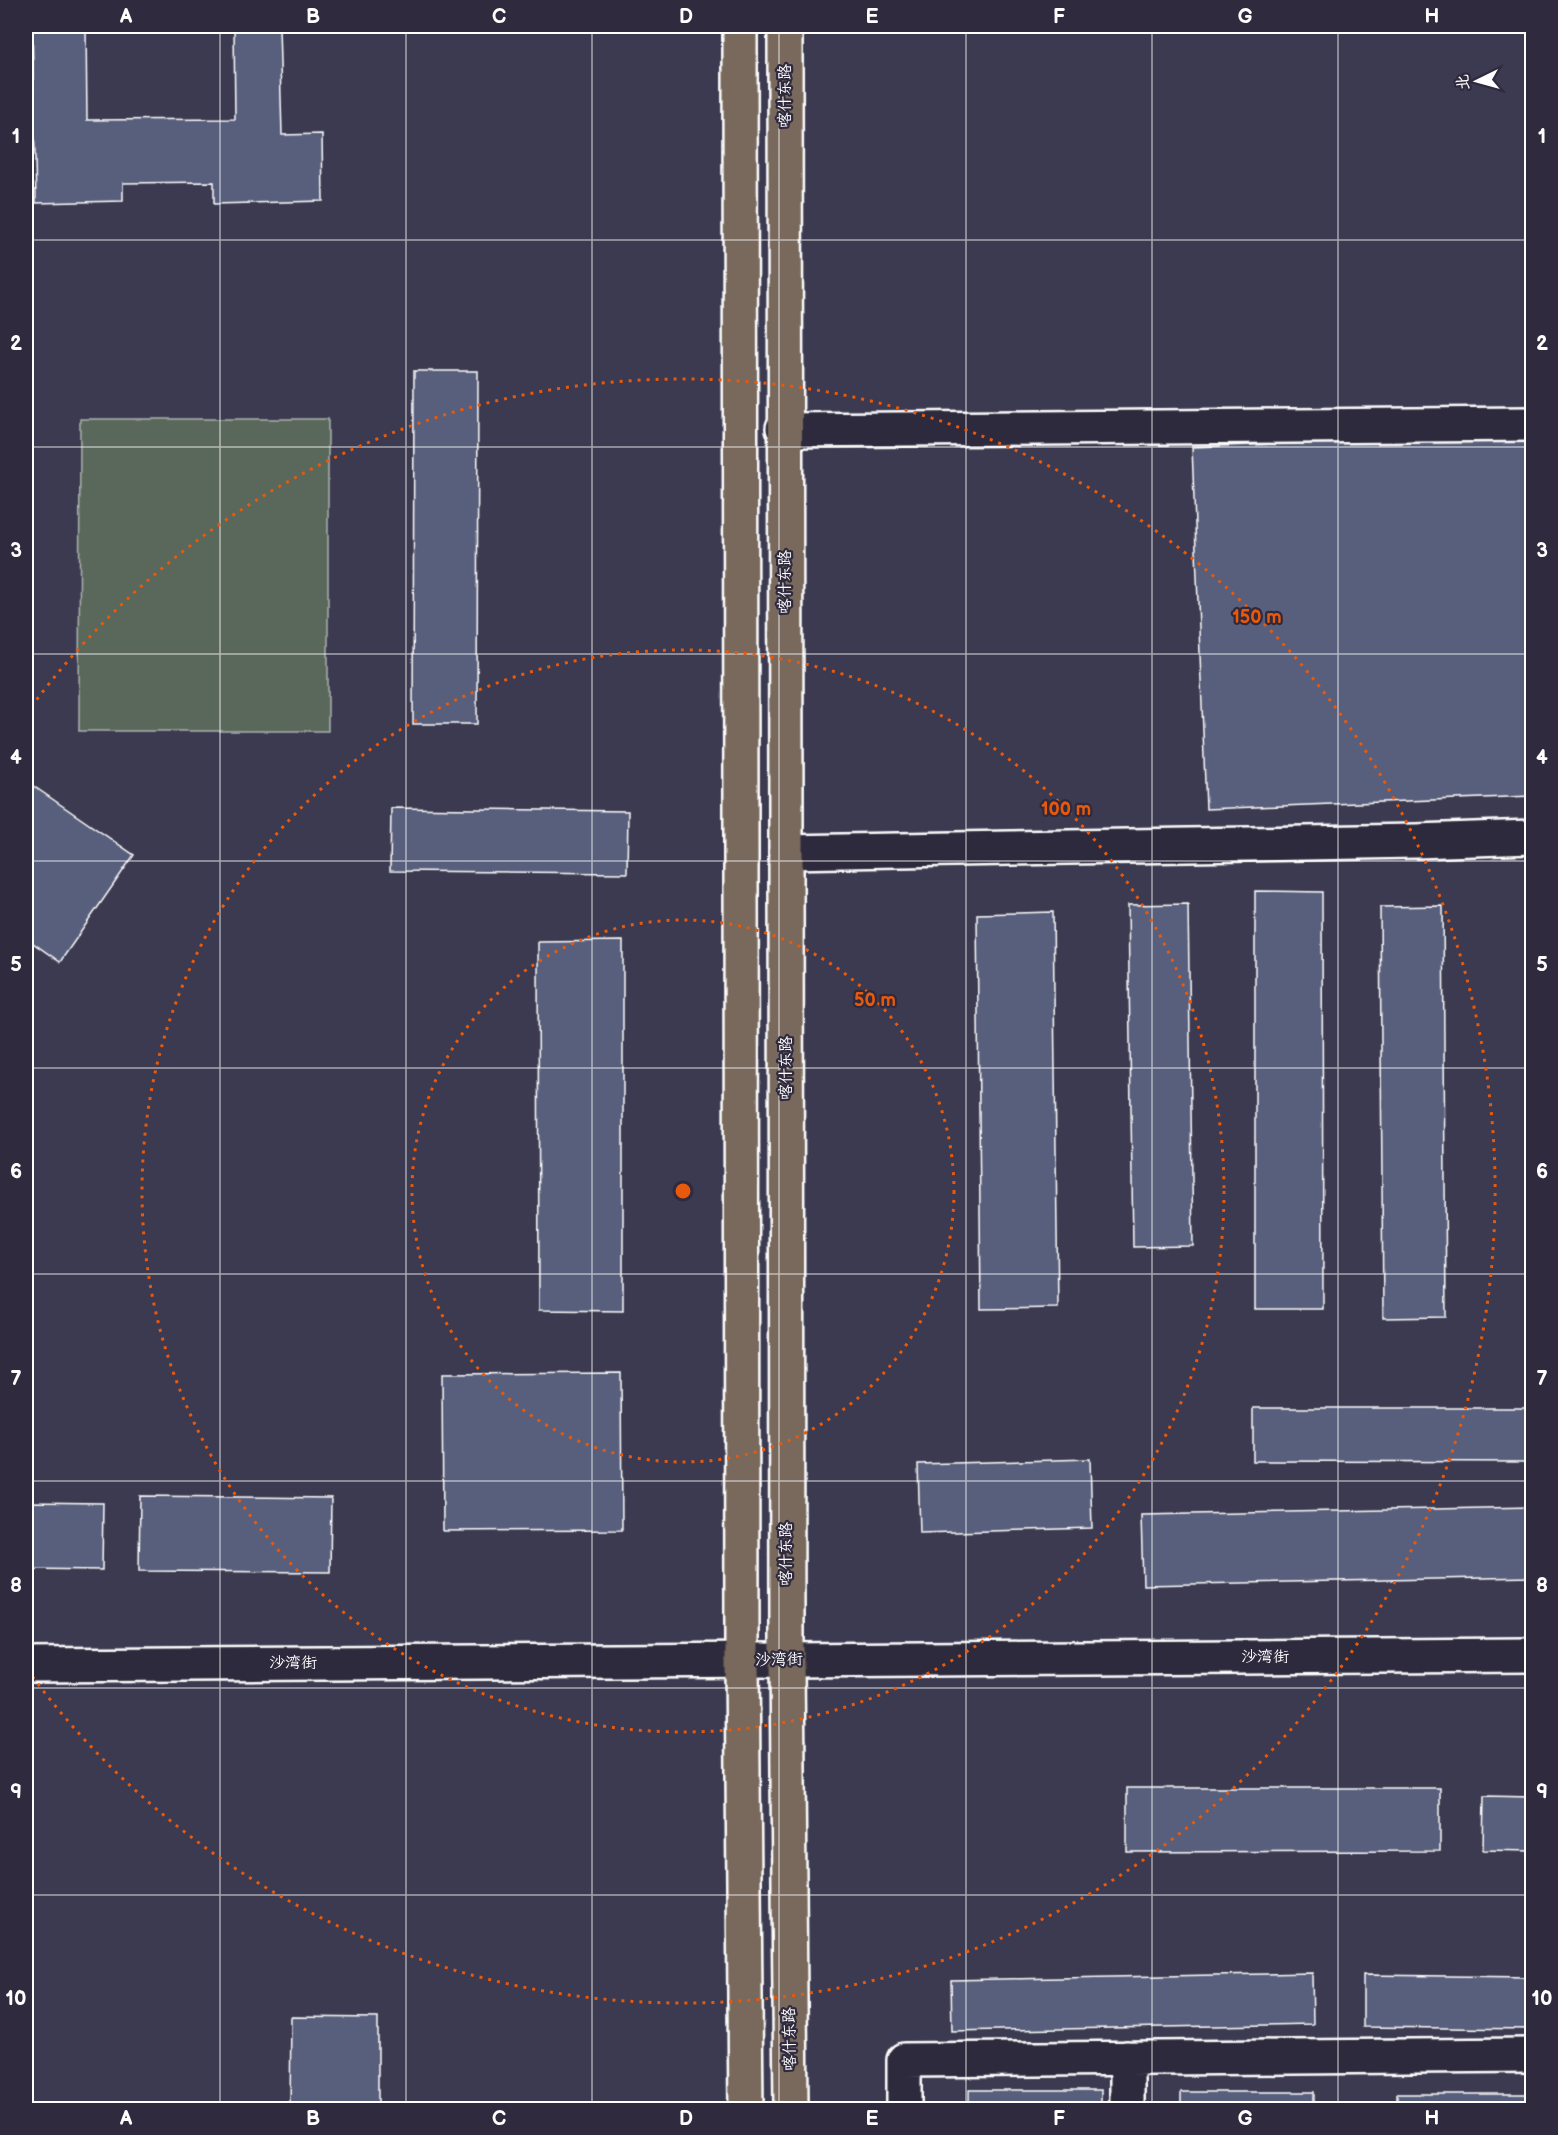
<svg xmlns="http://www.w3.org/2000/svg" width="1558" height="2135" viewBox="0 0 1558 2135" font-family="'Balsamiq Sans','LXGW WenKai TC',sans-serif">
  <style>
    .green { fill: #5a675c; stroke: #acb3ae; stroke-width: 1.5 }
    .building { fill: #595f7b; stroke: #fff; stroke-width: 1.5 }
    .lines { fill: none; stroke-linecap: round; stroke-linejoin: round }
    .minor-casing { stroke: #fff; stroke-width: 38 }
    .major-casing { stroke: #fff; stroke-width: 38 }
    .minor { stroke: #2f2a3d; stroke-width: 33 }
    .major { stroke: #78695c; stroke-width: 33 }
    .grid { fill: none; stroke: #fff; stroke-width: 1.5; stroke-opacity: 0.55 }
    .ring { fill: none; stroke: #e8590c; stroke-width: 3; stroke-dasharray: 3 6 }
    .labels { text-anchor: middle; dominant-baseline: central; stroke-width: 4.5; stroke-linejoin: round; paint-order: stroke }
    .street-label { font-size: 16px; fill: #fff; stroke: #2f2a3d }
    .centre { fill: #e8590c; stroke: #2f2a3d; stroke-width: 3 }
    .ring-label { font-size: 18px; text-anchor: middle; font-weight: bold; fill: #e8590c; stroke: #2f2a3d; stroke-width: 4.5; stroke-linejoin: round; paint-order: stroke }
    .neatline { fill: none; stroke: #fff; stroke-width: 2 }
    .grid-label { font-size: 20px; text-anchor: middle; font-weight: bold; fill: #fff }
  </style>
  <rect width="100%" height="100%" fill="#3c3a50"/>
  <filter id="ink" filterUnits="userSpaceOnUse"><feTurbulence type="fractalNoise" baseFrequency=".0167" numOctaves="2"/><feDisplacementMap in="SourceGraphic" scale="12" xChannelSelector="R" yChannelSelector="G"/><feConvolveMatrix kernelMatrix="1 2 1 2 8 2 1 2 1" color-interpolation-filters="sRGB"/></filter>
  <g filter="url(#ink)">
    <path class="green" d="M80,419H328V731H79Z"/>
    <path class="building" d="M32,26H86L87,120L235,119L234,26H279L282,135L322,134L323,201L214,204V182L123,183V201L36,203Z
      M414,371H478L477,724H413Z
      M1532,435V796L1206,809L1192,447Z
      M26,781L134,855L60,962L26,938Z
      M391,808L628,811L627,873L390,871Z
      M1255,891L1322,892L1323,1309H1255Z
      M1188,904L1193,1246L1133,1247L1128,905Z
      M1443,906L1446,1317L1383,1318L1380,907Z
      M1053,912L1058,1308L981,1309L977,914Z
      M623,941V1311L539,1310L538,942Z
      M621,1373L622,1530L443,1531L442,1374Z
      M1253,1408H1532V1462L1253,1461Z
      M1090,1459L1092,1528L920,1533L918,1464Z
      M140,1496L331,1498L330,1572L139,1571Z
      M26,1502L103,1503L102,1570L26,1569Z
      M1532,1507V1577L1143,1585L1141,1515Z
      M1127,1788H1440V1851L1127,1852Z
      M1484,1796L1532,1797V1851L1483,1850Z
      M1312,1973L1313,2024L952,2031L951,1980Z
      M1363,1975L1532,1977V2029L1363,2027Z
      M291,2017L378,2018V2110H290Z
      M969,2090H1101V2110H969Z
      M1181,2092H1314V2110H1181Z
      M1397,2094H1530V2110H1397Z"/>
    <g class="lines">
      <defs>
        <path id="minor" d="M783,428L785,430L1532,424
          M786,852L1416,841L1532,837
          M26,1665L1532,1655
          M904,2110V2060L1532,2055
          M1127,2110V2058"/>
        <path id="major" d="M740,26L742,1661L746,2110
          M785,26L787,1660L791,2110"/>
      </defs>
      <use href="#minor" class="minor-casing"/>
      <use href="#major" class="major-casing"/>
      <use href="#minor" class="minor"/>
      <use href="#major" class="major"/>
    </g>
  </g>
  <path class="grid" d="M220,26V2110M406,26V2110M592,26V2110M779,26V2110M966,26V2110M1152,26V2110M1338,26V2110M26,240H1532M26,447H1532M26,654H1532M26,861H1532M26,1068H1532M26,1274H1532M26,1481H1532M26,1688H1532M26,1895H1532"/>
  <g class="ring">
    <circle cx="683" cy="1191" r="271"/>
    <circle cx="683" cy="1191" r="541"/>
    <path d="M26 714A812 812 0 1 1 26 1668"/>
  </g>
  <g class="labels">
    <g class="street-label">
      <text transform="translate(785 96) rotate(-90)">喀什东路</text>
      <text transform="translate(785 582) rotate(-90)">喀什东路</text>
      <text transform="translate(786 1068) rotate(-90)">喀什东路</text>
      <text transform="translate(786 1554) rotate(-90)">喀什东路</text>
      <text x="1265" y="1657">沙湾街</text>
      <text transform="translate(779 1660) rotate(-1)">沙湾街</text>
      <text x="293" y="1663">沙湾街</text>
      <text transform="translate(790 2039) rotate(-91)">喀什东路</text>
    </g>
  </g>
  <circle cx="683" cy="1191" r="9" class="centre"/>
  <g class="ring-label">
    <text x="1257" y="623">150 m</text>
    <text x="1066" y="815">100 m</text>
    <text x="875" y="1006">50 m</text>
  </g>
  <rect width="1558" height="2135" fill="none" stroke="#2f2a3d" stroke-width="66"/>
  <g transform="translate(1477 81) rotate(265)" stroke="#2f2a3d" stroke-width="4.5" paint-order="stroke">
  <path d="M0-4.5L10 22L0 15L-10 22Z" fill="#ffffff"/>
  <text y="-9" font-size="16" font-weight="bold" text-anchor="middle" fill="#ffffff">北</text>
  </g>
  <rect x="33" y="33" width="1492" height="2069" class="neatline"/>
  <g class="grid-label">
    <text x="126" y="23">A</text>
    <text x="313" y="23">B</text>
    <text x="499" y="23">C</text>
    <text x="686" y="23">D</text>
    <text x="872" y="23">E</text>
    <text x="1059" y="23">F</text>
    <text x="1245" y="23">G</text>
    <text x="1432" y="23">H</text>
    <text x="16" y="143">1</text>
    <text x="1542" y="143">1</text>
    <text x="16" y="350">2</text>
    <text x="1542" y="350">2</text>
    <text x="16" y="557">3</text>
    <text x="1542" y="557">3</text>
    <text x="16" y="764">4</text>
    <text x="1542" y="764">4</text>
    <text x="16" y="971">5</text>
    <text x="1542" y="971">5</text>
    <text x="16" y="1178">6</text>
    <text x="1542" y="1178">6</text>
    <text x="16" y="1385">7</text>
    <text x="1542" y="1385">7</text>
    <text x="16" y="1592">8</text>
    <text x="1542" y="1592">8</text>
    <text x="16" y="1798">9</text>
    <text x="1542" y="1798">9</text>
    <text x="16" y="2005">10</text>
    <text x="1542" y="2005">10</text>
    <text x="126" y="2125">A</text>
    <text x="313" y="2125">B</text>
    <text x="499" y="2125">C</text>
    <text x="686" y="2125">D</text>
    <text x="872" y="2125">E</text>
    <text x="1059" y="2125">F</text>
    <text x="1245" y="2125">G</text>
    <text x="1432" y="2125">H</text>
  </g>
</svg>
